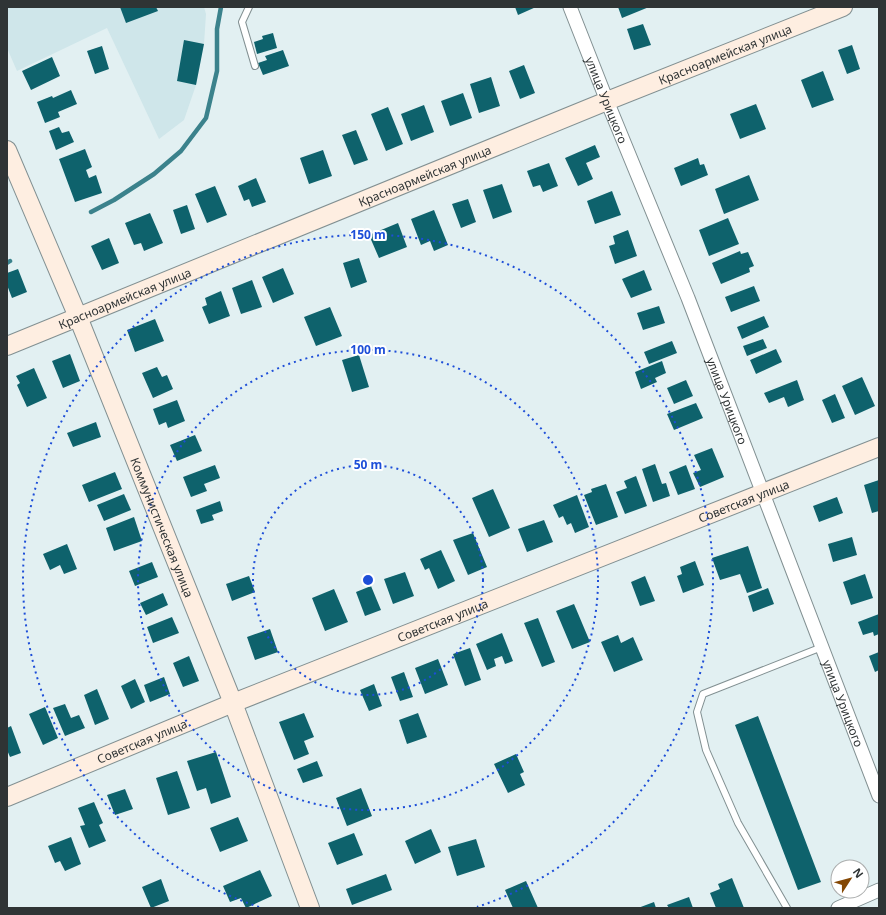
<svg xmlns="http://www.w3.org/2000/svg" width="886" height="915" viewBox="0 0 886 915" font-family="'Noto Sans',sans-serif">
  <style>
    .built { fill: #cfe6ea }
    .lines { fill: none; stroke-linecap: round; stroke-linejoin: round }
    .stream { stroke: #3b828c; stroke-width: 4.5 }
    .building { fill: #0e626c }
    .lane-casing { stroke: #829092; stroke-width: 8 }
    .street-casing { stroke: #829092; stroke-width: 15 }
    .secondary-casing { stroke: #829092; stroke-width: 20 }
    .lane { stroke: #fff; stroke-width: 6 }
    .street { stroke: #fff; stroke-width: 13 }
    .secondary { stroke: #feeee1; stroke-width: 18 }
    .ring { fill: none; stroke: #1d4ed8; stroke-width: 2; stroke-dasharray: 2 4 }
    .labels { text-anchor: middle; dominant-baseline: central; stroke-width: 4; stroke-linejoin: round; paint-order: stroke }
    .street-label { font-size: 12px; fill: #2f3435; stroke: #fff }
    .centre { fill: #1d4ed8; stroke: #fff; stroke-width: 2 }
    .ring-label { font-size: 12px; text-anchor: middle; font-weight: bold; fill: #1d4ed8; stroke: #fff; stroke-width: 4; stroke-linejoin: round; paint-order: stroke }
  </style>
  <rect width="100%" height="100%" fill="#e2f0f2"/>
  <path class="built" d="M7,7H204L206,14L204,44L196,85L184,120L159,139L107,28L17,71L7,48Z"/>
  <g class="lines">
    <path class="stream" d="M91,212L114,200L154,174L181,151L206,118L217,71V29L221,7
      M7,263L10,261"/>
  </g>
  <path class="building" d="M120,7H156L158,11L126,23Z
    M515,7H536L518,15Z
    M618,7H649L622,18Z
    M643,24L651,45L634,50L627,29Z
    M273,33L277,48L257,54L254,42L263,39L262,36Z
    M184,40L204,44L196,85L177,81Z
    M852,45L860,69L847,74L838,50Z
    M102,46L109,69L95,74L87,51Z
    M283,50L289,66L263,75L258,63L267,60L265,56Z
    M52,57L60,76L31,90L22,71Z
    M524,65L535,93L520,99L509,71Z
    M823,71L834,100L812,108L801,80Z
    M491,77L500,106L479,113L470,84Z
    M71,90L77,104L58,112L60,117L45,123L37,102L52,96L53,98Z
    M463,93L472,118L450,126L441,101Z
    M756,104L766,129L740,139L730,114Z
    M424,105L434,132L411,141L401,114Z
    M388,107L403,144L386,151L371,114Z
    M59,127L62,133L69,131L74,142L56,150L49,131Z
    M356,130L368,160L354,165L342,135Z
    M595,145L600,157L586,163L593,179L578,186L565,158Z
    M85,149L92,167L86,170L89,178L96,175L102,193L75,202L59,159Z
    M323,150L332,176L309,184L300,158Z
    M698,158L700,165L704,164L708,175L681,186L674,168Z
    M549,163L558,186L543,192L540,185L533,187L527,171Z
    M749,175L759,200L724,214L715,189Z
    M256,178L266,202L252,207L249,199L244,201L238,186Z
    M502,184L512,212L493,219L483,190Z
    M215,186L227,215L207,223L195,194Z
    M612,191L621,215L595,224L587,201Z
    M468,199L476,222L461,228L452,204Z
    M187,205L195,229L181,234L173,210Z
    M434,210L448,245L434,251L430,241L421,245L411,219Z
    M150,213L163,243L144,251L141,243L134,245L125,223Z
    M728,218L739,244L709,256L699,230Z
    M398,223L407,247L379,258L369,235Z
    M628,230L637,256L615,264L609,246L615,244L613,236Z
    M109,238L119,263L102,270L91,246Z
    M740,251L741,254L748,252L754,266L749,268L750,272L721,284L712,263Z
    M359,258L367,282L351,288L343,263Z
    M283,268L294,294L273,303L262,277Z
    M18,269L27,292L12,298L7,285V273Z
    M644,270L652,290L631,298L622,279Z
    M252,280L262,307L241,314L232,288Z
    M754,286L760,301L731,312L725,297Z
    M221,291L230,316L209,324L202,307L207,305L205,298Z
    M659,306L665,323L643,330L637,313Z
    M330,307L342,336L316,346L304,317Z
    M764,316L769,327L742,339L737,327Z
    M155,319L164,341L135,352L127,330Z
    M763,339L767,348L747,356L743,346Z
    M672,341L677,353L649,364L644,352Z
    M776,349L782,362L756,374L750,360Z
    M70,354L80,381L63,388L52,361Z
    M359,355L369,387L352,392L342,360Z
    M662,361L666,373L655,378L657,382L641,389L635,372Z
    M157,367L162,377L167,375L173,389L153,398L142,373Z
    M34,368L47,398L27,407L17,385L20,383L16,376Z
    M862,377L875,406L855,415L842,386Z
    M686,380L693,396L674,404L667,388Z
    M797,380L804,400L788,407L784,397L769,403L764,393Z
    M835,394L845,418L832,423L822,400Z
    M177,400L185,421L168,428L166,422L159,425L153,409Z
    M696,403L703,418L674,430L667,414Z
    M96,422L101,437L73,447L67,433Z
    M195,435L202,451L177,461L170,445Z
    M712,448L724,477L700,487L693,473L701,470L694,455Z
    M655,464L662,484L666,483L670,496L653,502L642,469Z
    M215,465L220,478L204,484L207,491L191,497L183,477Z
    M686,465L695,489L678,495L669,472Z
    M115,472L122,489L89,502L82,485Z
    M636,476L647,506L625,514L616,492L627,488L624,481Z
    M879,480V511L872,513L864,485Z
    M606,484L618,517L596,525L584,495L592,492L591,489Z
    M493,489L510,528L489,537L472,498Z
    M124,494L131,510L104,521L97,505Z
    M577,495L589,527L575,533L571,523L567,525L563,516L559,518L553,505Z
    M837,497L843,513L819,522L813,506Z
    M220,501L223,511L212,515L214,520L201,524L196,510Z
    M134,517L142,541L114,551L106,528Z
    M544,520L553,542L527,552L518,529Z
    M473,533L487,567L468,575L453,540Z
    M852,537L857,555L833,562L828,544Z
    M67,544L77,569L64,574L60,565L50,570L43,554Z
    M748,546L762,588L747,593L740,574L720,580L712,558Z
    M441,550L455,581L438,589L429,568L425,570L420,559Z
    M695,561L704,585L683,593L677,576L682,574L680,567Z
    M152,562L158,577L135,586L129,571Z
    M405,572L414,596L393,604L384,579Z
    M865,574L873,598L851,605L843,582Z
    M249,576L255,592L232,601L226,584Z
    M645,576L655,601L640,606L631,582Z
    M371,586L381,610L365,616L356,592Z
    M768,588L774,604L753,612L748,596Z
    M334,589L348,622L325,631L312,598Z
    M163,593L168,605L146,615L140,603Z
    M574,604L590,642L572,649L556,611Z
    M879,614V634L874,636L873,632L863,635L858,622Z
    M172,617L179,633L153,643L147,627Z
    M538,618L555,662L542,667L524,623Z
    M270,629L278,652L255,660L247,637Z
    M502,633L513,661L505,664L502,656L494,659L496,666L487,670L476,644Z
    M618,635L621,643L633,637L643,660L614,672L601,642Z
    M470,648L481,680L465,686L453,654Z
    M879,652V670L875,672L869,656Z
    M189,656L199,681L183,687L173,663Z
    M438,659L448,685L425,694L415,668Z
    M404,672L413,697L400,701L391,677Z
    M164,677L170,694L150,702L144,685Z
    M135,679L145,702L131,709L121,686Z
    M374,684L382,706L369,711L360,690Z
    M97,689L109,719L95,725L84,695Z
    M65,704L71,718L79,715L85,728L65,736L53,708Z
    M45,707L58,738L43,745L29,714Z
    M304,713L314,737L304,741L309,754L294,760L279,722Z
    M418,713L427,737L407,744L399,720Z
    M758,716L821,882L798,890L735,725Z
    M11,726L21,753L10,757L7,750V728Z
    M216,752L231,797L211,804L206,788L197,791L187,761Z
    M516,754L524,772L520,774L525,785L508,793L494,764Z
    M317,761L323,776L303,783L297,769Z
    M177,771L190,808L168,815L156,778Z
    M361,788L372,816L347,826L336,798Z
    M125,789L133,809L115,815L107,795Z
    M94,802L103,823L99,825L106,841L89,848L80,826L85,825L78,808Z
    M238,817L248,841L220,852L210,828Z
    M431,829L441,852L415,864L405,841Z
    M354,833L363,855L337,865L328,843Z
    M71,837L81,864L65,871L60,861L55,863L48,846Z
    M476,839L485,867L457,876L448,847Z
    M260,870L272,896L246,908L241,898L230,902L223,886Z
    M386,874L392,890L352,905L346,889Z
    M732,878L744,908H716L710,893L720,889L718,884Z
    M161,879L169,901L151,908L142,887Z
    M526,881L538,908H513L505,890Z
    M689,897L693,908H669L667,905Z
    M654,902L656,908H638Z"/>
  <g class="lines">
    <defs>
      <path id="lane" d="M249,7L242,22L255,66
        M787,908L738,823L706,750L697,712L703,694L822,647"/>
      <g id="street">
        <path id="s1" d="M570,7L607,101L688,298L879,796"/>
        <path d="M838,908L879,890"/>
      </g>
      <g id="secondary">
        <path id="s2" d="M7,150L78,317L233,703L310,908"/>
        <path id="s3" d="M7,346L607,101L843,7"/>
        <path id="s4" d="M7,797L233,703L879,447"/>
      </g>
    </defs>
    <use href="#lane" class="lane-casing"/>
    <use href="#street" class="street-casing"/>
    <use href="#secondary" class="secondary-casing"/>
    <use href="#lane" class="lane"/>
    <use href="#street" class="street"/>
    <use href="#secondary" class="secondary"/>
  </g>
  <g class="ring">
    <circle cx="368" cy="580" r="115"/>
    <circle cx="368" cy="580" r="230"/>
    <path d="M259 907A345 345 0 1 1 477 907"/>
  </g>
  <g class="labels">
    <g class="street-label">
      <text stroke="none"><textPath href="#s3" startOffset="775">Красноармейская улица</textPath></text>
      <text stroke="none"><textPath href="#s1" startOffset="100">улица Урицкого</textPath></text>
      <text stroke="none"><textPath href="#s3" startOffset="451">Красноармейская улица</textPath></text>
      <text stroke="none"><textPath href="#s3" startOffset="127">Красноармейская улица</textPath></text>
      <text stroke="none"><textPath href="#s1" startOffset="424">улица Урицкого</textPath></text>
      <text stroke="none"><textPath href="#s4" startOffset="794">Советская улица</textPath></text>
      <text stroke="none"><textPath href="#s2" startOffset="408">Коммунистическая улица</textPath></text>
      <text stroke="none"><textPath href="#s4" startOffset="470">Советская улица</textPath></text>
      <text stroke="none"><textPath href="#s1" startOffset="748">улица Урицкого</textPath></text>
      <text stroke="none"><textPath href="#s4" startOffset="146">Советская улица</textPath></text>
    </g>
  </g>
  <circle cx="368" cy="580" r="6" class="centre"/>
  <g class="ring-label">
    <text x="368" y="239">150 m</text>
    <text x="368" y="354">100 m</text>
    <text x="368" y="469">50 m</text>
  </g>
  <rect width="886" height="915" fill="none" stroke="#2f3435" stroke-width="16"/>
  <g transform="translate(850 879) rotate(54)"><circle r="19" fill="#ffffff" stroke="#acaeae"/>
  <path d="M0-3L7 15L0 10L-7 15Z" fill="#844703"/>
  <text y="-6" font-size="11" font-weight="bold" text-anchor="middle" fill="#2f3435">N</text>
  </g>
</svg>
